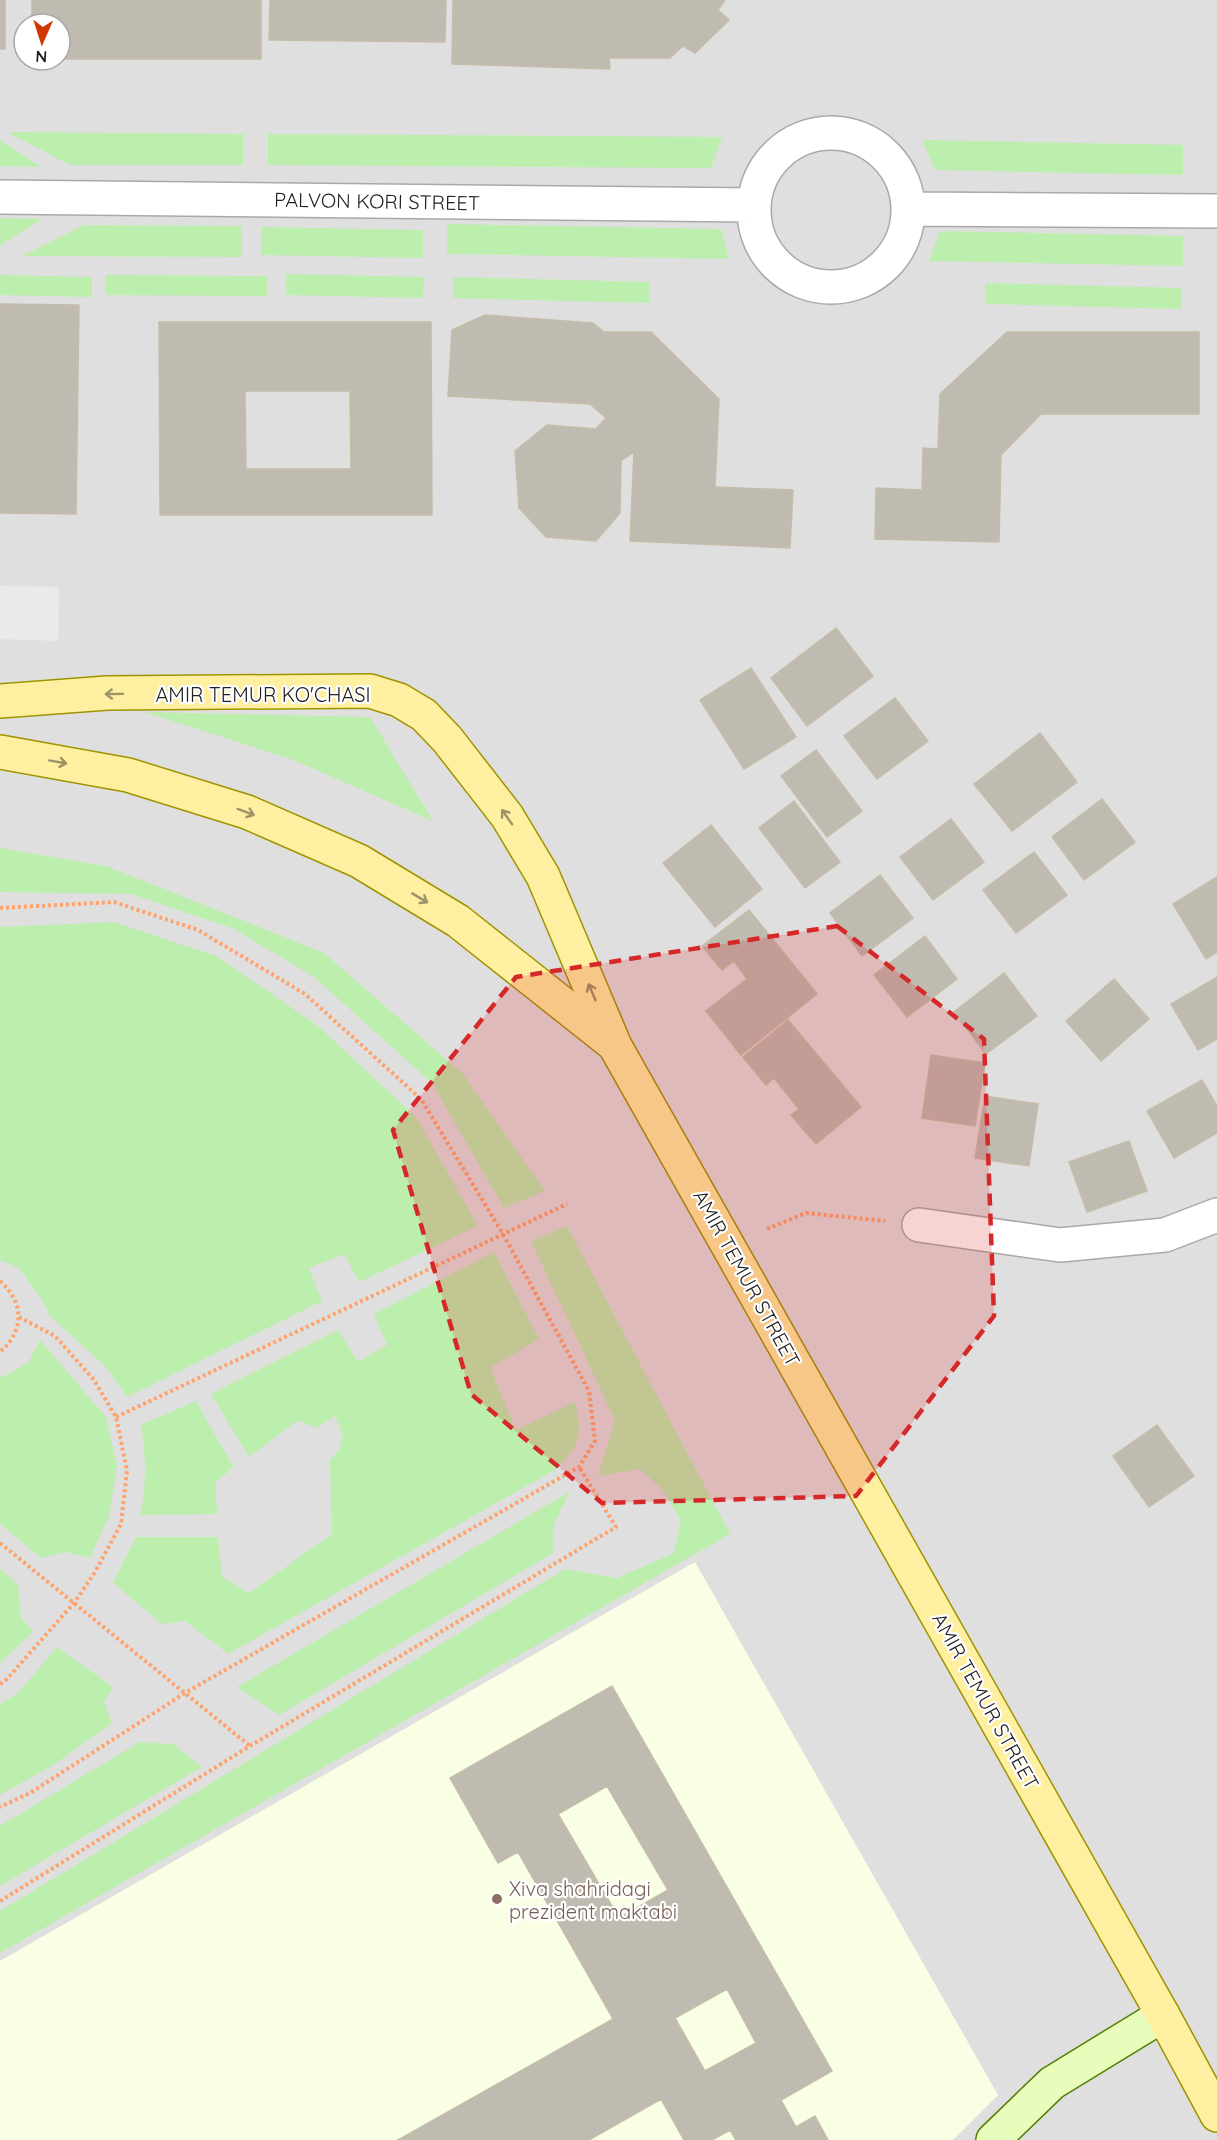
<svg xmlns="http://www.w3.org/2000/svg" width="1217" height="2140" viewBox="0 0 1217 2140" font-family="Quicksand,sans-serif">
  <style>
    .residential { fill: #e0dfdf; fill-rule: evenodd }
    .education { fill: #f8ffe4 }
    .grass { fill: #bceead }
    .parking { fill: #eaeaea }
    .building { fill: #bfbbb1; stroke: #c5bda9; stroke-width: 1.5; fill-rule: evenodd }
    .lines { fill: none; stroke-linecap: round; stroke-linejoin: round }
    .street-casing { stroke: #a9a9a9; stroke-width: 36 }
    .secondary-casing { stroke: #518100; stroke-width: 36 }
    .primary-casing { stroke: #9f9400; stroke-width: 36 }
    .path { stroke: #ffa26c; stroke-width: 4; stroke-dasharray: 3 3; stroke-linecap: butt }
    .street { stroke: #fff; stroke-width: 33 }
    .secondary { stroke: #e8fdbc; stroke-width: 33 }
    .primary { stroke: #ffefa0; stroke-width: 33 }
    .oneway { stroke: #9c9367 }
    .marked { fill: #d62828; fill-opacity: 0.2; stroke: #d62828; stroke-width: 4.5; stroke-dasharray: 12 8; stroke-linejoin: round }
    .education-dot { fill: #8d6e63; stroke: #fff; stroke-width: 2 }
    .labels { text-anchor: middle; dominant-baseline: central; stroke-width: 4.5; stroke-linejoin: round; paint-order: stroke }
    .street-label { font-size: 20px; fill: #222; stroke: #fff }
    .education-label { font-size: 20px; fill: #785e54; stroke: #fff; text-anchor: start }
  </style>
  <rect width="100%" height="100%" fill="#f2f1e8"/>
  <path class="residential" d="M0,0H1217V2140H0ZM24,24H60V60H24Z"/>
  <path class="education" d="M695,1562L998,2095L953,2140H0V1961Z"/>
  <path class="grass" d="M7,132L243,134V165H70Z
    M268,134L722,137L711,168L268,165Z
    M0,140L41,167L0,166Z
    M922,140L1183,145V175L935,170Z
    M0,218L43,219L0,245Z
    M447,224L721,229L729,259L447,254Z
    M84,225L242,226V257L22,256Z
    M262,227L423,230V258L261,255Z
    M940,231L1183,236V266L929,261Z
    M286,274L424,277L423,298L286,295Z
    M0,275L92,277V297L0,295Z
    M105,275L267,276V296L105,295Z
    M453,277L650,282L649,303L453,298Z
    M985,283L1182,288L1181,309L985,304Z
    M144,712L370,717L433,821L291,759Z
    M0,848L106,866L324,953L462,1073L545,1191L504,1208L432,1083L314,977L234,929L131,894L0,892Z
    M114,922L216,956L318,1026L416,1117L478,1226L359,1282L344,1254L309,1268L322,1301L127,1397L106,1367L50,1316L43,1301L19,1268L0,1260V927Z
    M567,1226L730,1534L0,1953V1911L565,1569L617,1578L674,1553L681,1521L662,1489L640,1469L598,1476L615,1420L531,1241Z
    M494,1252L539,1339L490,1368L516,1430L575,1402C583,1436 580,1446 555,1470L228,1654L185,1621L162,1624L113,1583L136,1537H218L222,1577L249,1593L332,1534L330,1460L339,1449L343,1437L335,1416L316,1428L298,1420L249,1457L211,1394L338,1330L358,1362L387,1345L374,1314Z
    M40,1340L106,1417L117,1466L109,1516L90,1558L66,1552L41,1558L0,1524V1378L28,1363Z
    M196,1401L233,1467L215,1483L217,1514L140,1515C147,1483 146,1457 141,1425Z
    M569,1492L554,1525L553,1553L279,1715L237,1687Z
    M0,1569L18,1584L21,1619L34,1631L0,1663Z
    M57,1647L113,1687L104,1702L112,1723L53,1765L0,1795V1704L17,1694Z
    M140,1742L173,1744L202,1767L0,1886V1826Z"/>
  <path class="parking" d="M0,586L59,587L58,641L0,639Z"/>
  <path class="building" d="M0,0H5V49H0Z
    M32,0H261V59H60V24H32Z
    M270,0H446L445,42L269,40Z
    M453,0H725L718,10L729,20L695,53L683,46L670,58H609L610,69L452,64Z
    M0,304L79,305L76,514L0,513Z
    M485,315L593,323L604,332H651L719,399L715,487L793,490L790,548L630,541L634,452L621,461L620,513L596,541L546,537L519,508L515,451L547,425L596,429L606,418L590,404L448,396L452,330Z
    M159,322H431L432,515H160ZM245,391H350L351,469H246Z
    M1007,332H1199V414H1041L1001,455L999,542L875,539L876,488L922,490L923,448L938,449L940,394Z
    M836,628L873,676L807,726L771,678Z
    M751,668L796,737L744,769L700,700Z
    M895,698L928,741L877,779L844,736Z
    M1040,733L1077,782L1012,831L974,784Z
    M816,750L862,811L827,837L781,776Z
    M1102,799L1135,842L1084,880L1052,837Z
    M794,801L840,862L805,888L759,828Z
    M951,819L984,862L933,900L900,857Z
    M711,825L762,889L715,927L663,863Z
    M1034,852L1067,895L1016,933L983,890Z
    M880,875L913,918L862,956L830,913Z
    M1217,877V952L1206,959L1173,904Z
    M749,910L817,994L741,1055L706,1011L747,979L734,961L722,970L702,946Z
    M925,936L957,979L907,1017L874,975Z
    M1004,973L1037,1016L986,1054L954,1012Z
    M1217,977V1039L1198,1050L1171,1004Z
    M1114,979L1149,1019L1101,1061L1066,1021Z
    M788,1020L861,1107L816,1144L791,1115L799,1109L774,1078L766,1085L743,1057Z
    M931,1055L985,1063L975,1126L922,1118Z
    M1202,1080L1217,1106V1133L1174,1158L1147,1111Z
    M985,1096L1038,1104L1029,1166L975,1158Z
    M1129,1141L1147,1191L1087,1212L1069,1162Z
    M1157,1425L1194,1476L1149,1507L1113,1456Z
    M612,1686L832,2071L781,2100L796,2127L815,2116L828,2140H736L730,2130L712,2140H684L661,2099L589,2140H398L613,2019L518,1852L498,1863L450,1778ZM607,1786L668,1890L619,1918L558,1814ZM727,1989L756,2043L705,2071L675,2018Z"/>
  <g class="lines">
    <defs>
      <path id="street" d="M754 210a77 77 0 1 1 154 0a77 77 0 1 1-154 0Z
        M0,197L754,205
        M909,209L1217,211
        M919,1225L1060,1245L1165,1235L1217,1215"/>
      <path id="secondary" d="M993,2140L1052,2083L1163,2015"/>
      <path id="primary" d="M0,701L107,693L370,691L399,700L424,715L447,739L507,816L543,876L615,1046L1163,2015L1217,2115
        M0,752L128,775L247,812L359,861L458,921L612,1043"/>
    </defs>
    <use href="#street" class="street-casing"/>
    <use href="#secondary" class="secondary-casing"/>
    <use href="#primary" class="primary-casing"/>
    <path class="path" d="M0,908L114,902L198,930L305,994L421,1099L503,1234L589,1391L595,1441L579,1467L185,1693L30,1793L0,1807
      M767,1229L806,1213L885,1221
      M0,1281C24,1303 25,1330 0,1352
      M116,1417L567,1204
      M0,1543L250,1746
      M0,1684L7,1679L74,1603L95,1572L121,1524L127,1471L116,1417L94,1380L55,1336L19,1317
      M0,1901L250,1746L616,1527L579,1467"/>
    <use href="#street" class="street"/>
    <use href="#secondary" class="secondary"/>
    <use href="#primary" class="primary"/>
  </g>
  <defs><path id="oneway-shaft" d="M-6 0H5M1.5-3L5.5 0L1.5 3" fill="none" stroke-width="1.6" stroke-linecap="round" stroke-linejoin="round" transform="scale(1.5)"/></defs>
  <g class="oneway">
    <use href="#oneway-shaft" transform="translate(114 694) rotate(179)"/>
    <use href="#oneway-shaft" transform="translate(58 762) rotate(10)"/>
    <use href="#oneway-shaft" transform="translate(246 812) rotate(20)"/>
    <use href="#oneway-shaft" transform="translate(507 817) rotate(-125)"/>
    <use href="#oneway-shaft" transform="translate(420 898) rotate(31)"/>
    <use href="#oneway-shaft" transform="translate(592 992) rotate(-113)"/>
  </g>
  <path class="marked" d="M837,926L984,1039L994,1316L856,1496L602,1503L471,1394L393,1130L516,977Z"/>
  <circle class="education-dot" cx="497" cy="1899" r="6"/>
  <g class="labels">
    <g class="street-label">
      <text transform="translate(377 201) rotate(1)">PALVON KORI STREET</text>
      <text x="263" y="694">AMIR TEMUR KO'CHASI</text>
      <text transform="translate(747 1278) rotate(61)">AMIR TEMUR STREET</text>
      <text transform="translate(986 1701) rotate(61)">AMIR TEMUR STREET</text>
    </g>
    <g class="education-label">
      <text x="509" y="1888">Xiva shahridagi<tspan x="509" dy="23">prezident maktabi</tspan></text>
    </g>
  </g>
  <g transform="translate(42 42) rotate(183)"><circle r="28" fill="#ffffff" stroke="#a7a7a7" stroke-width="1.5"/>
  <path d="M0-4.5L10 22L0 15L-10 22Z" fill="#d33700"/>
  <text y="-9" font-size="16" font-weight="bold" text-anchor="middle" fill="#222222">N</text>
  </g>
</svg>
